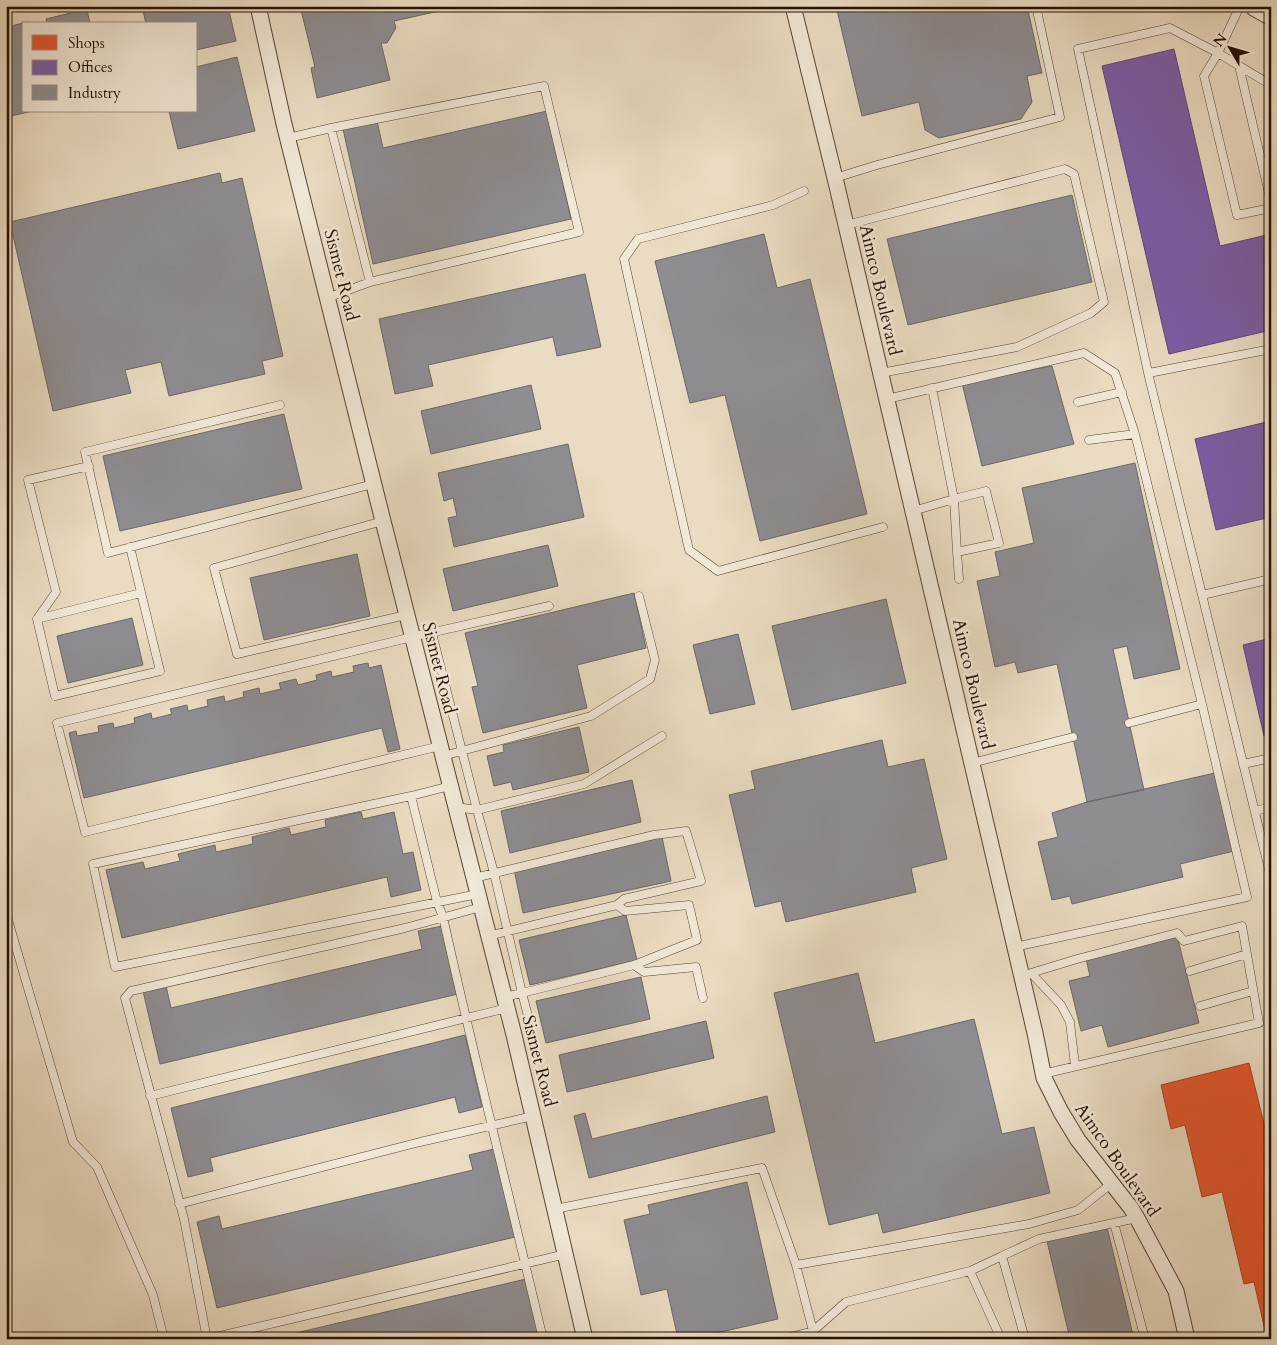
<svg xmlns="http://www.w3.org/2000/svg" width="1277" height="1345" viewBox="0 0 1277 1345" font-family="Cardo,serif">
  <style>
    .shops { fill: #e4572e; stroke: #ab4221 }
    .offices { fill: #7b5ea7; stroke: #614776 }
    .industry { fill: #8d8d92; stroke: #6e6867 }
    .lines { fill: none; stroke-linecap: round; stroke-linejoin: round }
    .service-casing { stroke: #564332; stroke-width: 9 }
    .minor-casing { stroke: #564332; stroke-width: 17 }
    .tertiary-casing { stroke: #564332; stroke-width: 22 }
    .service { stroke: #f1e8d7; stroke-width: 8 }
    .minor { stroke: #f1e8d7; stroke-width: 15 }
    .tertiary { stroke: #f1e8d7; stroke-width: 20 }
    .labels { text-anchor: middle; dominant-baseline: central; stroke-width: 5; stroke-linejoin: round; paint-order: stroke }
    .street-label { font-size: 18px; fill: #251002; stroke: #f1e8d7 }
  </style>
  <rect width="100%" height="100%" fill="#eadcc2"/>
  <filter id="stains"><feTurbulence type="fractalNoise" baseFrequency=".004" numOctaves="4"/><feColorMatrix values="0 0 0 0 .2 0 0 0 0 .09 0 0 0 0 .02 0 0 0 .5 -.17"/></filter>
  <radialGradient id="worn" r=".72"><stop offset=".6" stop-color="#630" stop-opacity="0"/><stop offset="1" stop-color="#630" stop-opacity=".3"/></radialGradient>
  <path class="shops" d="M1249,1063L1271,1152V1339H1267L1254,1282L1244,1284L1222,1192L1202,1197L1185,1125L1171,1129L1161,1085Z"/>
  <path class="offices" d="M1174,49L1220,246L1271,234V330L1169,354L1102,66Z
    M1271,421V517L1216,530L1195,439Z
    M1271,638V734L1264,736L1243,645Z"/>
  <path class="industry" d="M142,6H228L236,41L196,50V24H146Z
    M300,6H453V8L394,21L396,28L387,43H381L390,80L317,98L311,68L315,67Z
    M836,6H1027L1042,73L1027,76L1032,102L1021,119L939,138L925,130L919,102L862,116Z
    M87,9L90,24H47L46,19Z
    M28,22L29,24H24V111H33L6,117V27Z
    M237,57L255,131L178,149L169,111H196V67Z
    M547,111L571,219L373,264L343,129L377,121L383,148Z
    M220,173L222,183L242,178L283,356L262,361L265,374L169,396L161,362L125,370L131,393L53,411L10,222Z
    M1072,195L1092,282L908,325L887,239Z
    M764,234L777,288L810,279L867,514L760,541L725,395L690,403L655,261Z
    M585,274L601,347L557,356L553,337L428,365L433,386L395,394L379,319Z
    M1052,366L1074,444L982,466L962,383Z
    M531,385L541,429L431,454L421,411Z
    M284,414L302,489L120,531L103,456Z
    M568,444L584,517L454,547L448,518L457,516L453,498L444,501L438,473Z
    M1135,463L1180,669L1134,679L1127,646L1113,649L1144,790L1087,802L1057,664L1018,673L1015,662L995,667L977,581L1000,576L995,552L1034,543L1022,488Z
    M548,545L558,586L453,611L443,569Z
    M357,554L370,616L264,640L250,578Z
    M634,593L646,648L577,665L587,708L483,733L472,687L478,686L465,633Z
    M886,599L906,683L792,710L772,626Z
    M132,618L143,665L68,683L57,636Z
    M738,634L755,704L710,714L693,645Z
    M368,663L369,668L381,665L400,749L388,752L382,728L84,798L69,733L76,731L77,736L99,732L98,726L113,723L114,728L135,723L134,718L151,713L152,719L172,714L170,709L187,705L188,711L208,706L207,700L224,696L225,702L244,697L243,692L259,688L260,694L281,689L279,683L296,679L298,685L317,680L316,675L331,671L332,677L354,672L353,666Z
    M579,727L589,772L513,790L511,782L494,786L487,756L504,752L503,745Z
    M882,740L888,767L924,759L947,859L911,868L916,892L786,922L781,901L755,907L729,795L755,789L751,771Z
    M1215,773L1234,851L1180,864L1183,877L1072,904L1070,896L1052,900L1038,842L1058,837L1052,813L1087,802Z
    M632,780L641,822L510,853L501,811Z
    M361,812L363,819L394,812L403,854L413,852L421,890L391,897L387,877L122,938L106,870L143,862L145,869L180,861L178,854L215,845L216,852L253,844L252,837L289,828L291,835L326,827L325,820Z
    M662,837L671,881L523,913L514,869Z
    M626,915L637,960L530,985L519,940Z
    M442,926L458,994L160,1064L143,991L166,986L171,1008L422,949L418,931Z
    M1177,936L1199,1023L1108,1047L1102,1025L1081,1031L1069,981L1090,976L1086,959Z
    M858,973L875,1043L974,1019L1002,1134L1034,1127L1050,1193L883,1233L878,1213L829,1225L774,993Z
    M641,977L650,1019L546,1043L536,1001Z
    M706,1021L714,1058L567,1092L559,1055Z
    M465,1035L482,1107L459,1113L455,1097L210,1158L213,1171L188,1177L171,1108Z
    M767,1096L775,1132L589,1178L574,1116L585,1113L592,1139Z
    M494,1149L515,1237L217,1308L197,1222L219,1216L222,1229L473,1170L469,1155Z
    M747,1182L778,1319L690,1339H678L667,1289L641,1295L624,1220L650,1214L648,1205Z
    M1107,1227L1134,1339H1070L1047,1241Z
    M526,1279L539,1339H513V1336L502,1339H270Z"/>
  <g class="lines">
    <defs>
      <path id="service" d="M1240,6L1218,53L1170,28L1078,49L1149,377L1271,878
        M1239,66L1271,202
        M1271,85L1218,53L1204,76L1237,215L1271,208
        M331,128L370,282
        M288,138L331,128L544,86L579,232L370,282L327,298
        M835,178L877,165L1060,117L1036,6
        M804,191L773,205L638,239L624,259L689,550L718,571L883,527
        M846,225L1065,169L1074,174L1104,302L1091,313L1017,347L881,373
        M1149,373L1271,349
        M887,399L1084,353L1115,373L1135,434L1202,704
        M1078,402L1122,392
        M280,405L85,452L108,553L373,484
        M1089,440L1135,434
        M89,466L28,480L56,592L37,619L55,696L160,671L130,547
        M986,491L999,543L957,552L954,499Z
        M913,511L954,499L932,388
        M383,521L214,568L237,654L406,615
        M957,552L959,579
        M1202,595L1271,579
        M37,619L141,593
        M432,633L477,810L584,784L662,736
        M440,746L85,832L57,723L412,637L549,606
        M443,756L591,716L650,679L655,660L639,596
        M972,763L1073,737
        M1243,764L1271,758
        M450,786L411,796L93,864L115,967L478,894
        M411,796L437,902L443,917C474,1058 510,1198 543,1339
        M456,807L477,810L494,873L522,993L634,965L697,940L689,905L625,911L617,905
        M1255,811L1271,807
        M474,878L654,835L686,831L701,881L624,899L617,905L488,936
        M481,907L405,928L131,991L125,998L184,1219L207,1339L566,1254
        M6,913L73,1142L97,1167L153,1295L164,1339
        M1014,947L1247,897L1202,704L1129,723
        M634,965L644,972L696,967L703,998
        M1190,971L1247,954
        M1031,973L1077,959L1177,933L1184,941L1242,926L1259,1023L1043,1074
        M1028,974L1031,973L1061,1005L1070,1022L1075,1066
        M504,997L522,993L528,1016
        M1200,1006L1253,991
        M150,1096L507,1008
        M179,1204L420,1142L533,1116
        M555,1209L762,1168L796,1265L1029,1224L1078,1210L1112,1183
        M1114,1223L1145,1339
        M1002,1256L1039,1239L1137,1218
        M970,1271L1002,1256L1025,1339
        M813,1331L846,1302L970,1271L1001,1339
        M783,1339L813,1331L796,1265"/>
      <path id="minor" d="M258,6L284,124L383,521L514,1035L585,1339
        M793,6L835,178L1035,1033L1044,1078L1061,1112L1078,1140L1131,1208L1137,1218L1176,1291L1187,1339"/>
      <path id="tertiary" d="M1255,6L1271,15"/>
    </defs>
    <use href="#service" class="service-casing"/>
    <use href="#minor" class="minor-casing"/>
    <use href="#tertiary" class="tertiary-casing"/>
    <use href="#service" class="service"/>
    <use href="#minor" class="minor"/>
    <use href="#tertiary" class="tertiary"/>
  </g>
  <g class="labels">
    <g class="street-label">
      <text transform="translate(341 275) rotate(76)">Sismet Road</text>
      <text transform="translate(880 290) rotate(77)">Aimco Boulevard</text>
      <text transform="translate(439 668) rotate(76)">Sismet Road</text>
      <text transform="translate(973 684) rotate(77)">Aimco Boulevard</text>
      <text transform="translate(539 1061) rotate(76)">Sismet Road</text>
      <text transform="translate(1117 1160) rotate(55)">Aimco Boulevard</text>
    </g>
  </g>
  <rect width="1277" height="1345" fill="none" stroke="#eadcc2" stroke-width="25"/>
  <rect x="8" y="8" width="1262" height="1330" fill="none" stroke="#251002" stroke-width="2.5"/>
  <rect x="12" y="12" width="1252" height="1320" fill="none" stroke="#251002"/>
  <rect x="22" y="22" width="175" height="90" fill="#f1e8d7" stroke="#9f9282"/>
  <rect x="32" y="35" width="25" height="15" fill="#e4572e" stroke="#9f9282"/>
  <text x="68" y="48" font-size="15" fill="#251002">Shops</text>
  <rect x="32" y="60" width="25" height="15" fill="#7b5ea7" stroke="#9f9282"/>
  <text x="68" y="72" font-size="15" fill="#251002">Offices</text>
  <rect x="32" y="85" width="25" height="15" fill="#8d8d92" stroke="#9f9282"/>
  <text x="68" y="98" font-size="15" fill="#251002">Industry</text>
  <g transform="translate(1230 48) rotate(308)" stroke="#f1e8d7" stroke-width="4" paint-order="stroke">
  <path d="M0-4L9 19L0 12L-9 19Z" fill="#251002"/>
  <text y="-8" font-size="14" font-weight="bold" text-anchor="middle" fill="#251002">N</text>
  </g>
  <rect width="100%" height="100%" filter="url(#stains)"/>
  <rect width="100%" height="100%" fill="url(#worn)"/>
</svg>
